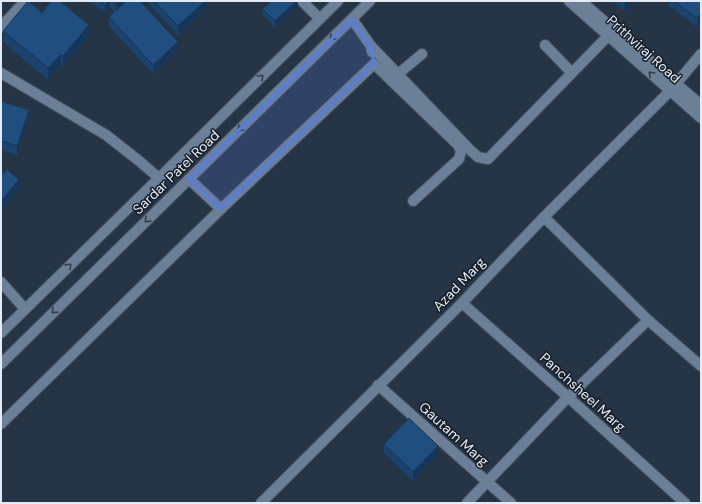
<svg xmlns="http://www.w3.org/2000/svg" width="702" height="504" viewBox="0 0 702 504" font-family="'DM Sans',sans-serif">
<rect width="100%" height="100%" fill="#263546"/>
<g fill="none" stroke-linecap="round" stroke-linejoin="round">
<defs>
<g id="minor">
<polyline points="302,1 320,19"/>
<polyline points="569,1 701,118"/>
<polyline points="581,1 701,105"/>
<polyline points="352,19 371,46 372,52"/>
<polyline points="1,27 25,1"/>
<polyline points="545,45 572,73"/>
<polyline points="371,46 469,149 478,157 488,159 608,36"/>
<polyline points="1,73 106,135 138,160 159,178"/>
<polyline points="398,74 422,54"/>
<polyline points="189,179 221,209"/>
<polyline points="544,217 648,320 701,366"/>
<polyline points="1,282 25,309"/>
<polyline points="462,303 568,397 685,503"/>
<polyline points="1,333 159,178 338,1"/>
<polyline points="1,364 370,1"/>
<polyline points="378,385 511,503"/>
<polyline points="1,424 221,209 374,64 458,145 461,151 459,159 413,201"/>
<polyline points="261,503 462,303 544,217 670,91 701,54"/>
<polyline points="467,503 568,397 648,320"/>
</g>
</defs>
<use href="#minor" stroke="#445262" stroke-width="12"/>
<use href="#minor" stroke="#6b8097" stroke-width="10"/>
</g>
<g fill="#1b436d">
<polygon points="90,1 126,1 178,51 153,74 109,26 109,17 115,12 110,7 105,13"/>
<polygon points="146,1 208,1 208,7 178,35"/>
<polygon points="298,1 298,5 275,27 263,15 263,9"/>
<polygon points="612,1 632,1 625,11"/>
<polygon points="669,1 701,1 697,27 669,6"/>
<polygon points="42,13 89,36 63,67 61,65 48,80 3,42 3,31"/>
<polygon points="1,101 29,119 17,155 1,150"/>
<polygon points="384,444 438,454 413,481 384,453"/>
</g>
<g fill="#163759">
<polygon points="108,1 110,1 110,7 105,13 105,5"/>
<polygon points="119,1 126,1 116,13 116,4"/>
<polygon points="205,1 208,1 208,7 178,35 178,26"/>
<polygon points="296,1 298,1 298,5 275,27 275,21"/>
<polygon points="625,1 632,1 625,11"/>
<polygon points="701,13 701,21 697,27 697,18"/>
<polygon points="89,25 89,36 63,67 63,56"/>
<polygon points="178,42 178,51 153,74 153,65"/>
<polygon points="61,54 61,65 48,80 48,68"/>
<polygon points="29,110 29,119 17,155 17,146"/>
<polygon points="19,180 19,189 1,210 1,201"/>
<polygon points="438,446 438,454 413,481 413,472"/>
</g>
<g fill="#1f4e7f" stroke="#163759">
<polygon points="28,1 42,13 51,1 60,1 89,25 63,56 61,54 48,68 3,31"/>
<polygon points="100,1 108,1 105,5"/>
<polygon points="113,1 119,1 116,4"/>
<polygon points="126,1 140,1 178,42 153,65 109,17"/>
<polygon points="154,1 205,1 178,26"/>
<polygon points="271,1 296,1 275,21 263,9"/>
<polygon points="674,1 701,1 701,13 697,18"/>
<polygon points="1,101 29,110 17,146 1,141"/>
<polygon points="7,169 19,180 1,201 1,171 4,173"/>
<polygon points="409,418 438,446 413,472 384,444"/>
</g>
<defs><path id="oneway-chevron" d="M-2-3.5L2.5 0L-2 3.5" fill="none" stroke-width="1.6" stroke-linecap="round" stroke-linejoin="round"/></defs>
<g stroke="#333f4c">
<use href="#oneway-chevron" transform="translate(332 38) rotate(135)"/>
<use href="#oneway-chevron" transform="translate(651 74) rotate(-138)"/>
<use href="#oneway-chevron" transform="translate(261 77) rotate(-45)"/>
<use href="#oneway-chevron" transform="translate(240 129) rotate(135)"/>
<use href="#oneway-chevron" transform="translate(147 220) rotate(136)"/>
<use href="#oneway-chevron" transform="translate(69 266) rotate(-44)"/>
<use href="#oneway-chevron" transform="translate(54 311) rotate(136)"/>
</g>
<path fill="#587de1" fill-opacity="0.2" stroke="#587de1" stroke-width="3" stroke-linejoin="round" d="M352,19L371,46L374,64L221,209L189,179Z"/>
<g text-anchor="middle" stroke-width="3" stroke-linejoin="round" paint-order="stroke">
<g font-size="14" fill="#e2ebf6" stroke="#151c24">
<text transform="translate(644 49) rotate(42)" y="5">Prithviraj Road</text>
<text transform="translate(176 172) rotate(-44)" y="5">Sardar Patel Road</text>
<text transform="translate(459 284) rotate(-46)" y="5">Azad Marg</text>
<text transform="translate(583 392) rotate(42)" y="5">Panchsheel Marg</text>
<text transform="translate(454 434) rotate(42)" y="5">Gautam Marg</text>
</g>
</g>
<rect width="702" height="504" fill="none" stroke="#e2ebf6" stroke-width="4"/>
</svg>
